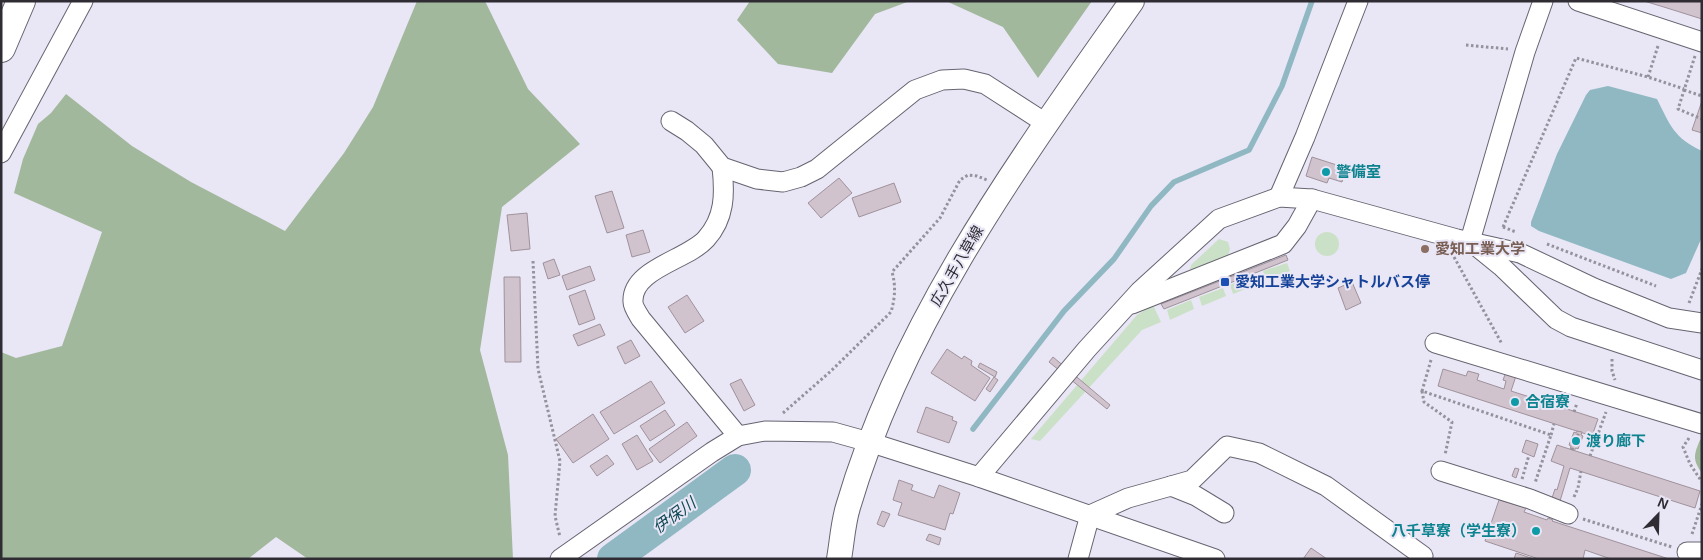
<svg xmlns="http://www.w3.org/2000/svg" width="1703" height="560" viewBox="0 0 1703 560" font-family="Helvetica,'Noto Sans JP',sans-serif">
<rect width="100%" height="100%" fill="#e9e6f5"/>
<g fill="#cbe1c7">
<circle cx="1327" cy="244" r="12"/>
<polygon points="1219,239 1228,242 1230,249 1228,256 1193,271 1190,269 1191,265"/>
<polygon points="1287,263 1290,271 1266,280 1263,271"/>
<polygon points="1254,275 1258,284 1233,294 1230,285"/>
<polygon points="1223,288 1226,296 1202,306 1199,297"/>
<polygon points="1191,300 1194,309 1170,320 1167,310"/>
<polygon points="1153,305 1161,322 1142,330 1040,441 1031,439 1137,315"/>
</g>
<g fill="#a1b89d">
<polygon points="417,1 484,1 486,3 528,89 580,144 502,207 480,350 508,455 513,559 308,559 276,537 248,559 1,559 1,352 16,358 62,346 102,232 14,193 23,159 38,124 51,113 66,94 132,146 191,182 285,231 344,153 373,107"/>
<polygon points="750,1 910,1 875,14 832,73 778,64 737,20"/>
<polygon points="946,1 1092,1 1038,78 1003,27"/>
<path d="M1702,439V473C1692,460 1694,454 1700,440Z"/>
</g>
<path fill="#90b8c3" d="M1608,86L1657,99C1670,125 1674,138 1702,151V237L1686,273L1671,279L1539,231L1531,226V222L1557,154L1586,95L1590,90Z"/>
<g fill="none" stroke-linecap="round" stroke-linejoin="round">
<polyline stroke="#90b8c3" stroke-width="5.5" points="973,429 1064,311 1114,259 1151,206 1174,182 1249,150 1282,86 1312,1"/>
<polyline stroke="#90b8c3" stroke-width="32" points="613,559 735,470"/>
</g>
<g fill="#d1c3cd" stroke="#9f929b">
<polygon points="1644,1 1702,1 1702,19 1667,8"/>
<polygon points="1702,101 1702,133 1692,130"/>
<polygon points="1312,157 1346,168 1342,182 1329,178 1327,183 1306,176"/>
<polygon points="839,178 852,193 821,218 808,203"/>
<polygon points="894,183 901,202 859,217 852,198"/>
<polygon points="612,191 624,228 607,233 595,196"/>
<polygon points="527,213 530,249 511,251 507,215"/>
<polygon points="643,230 650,252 632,257 626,235"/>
<polygon points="1286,255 1288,260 1164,309 1161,304"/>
<polygon points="554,259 560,275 548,279 543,263"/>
<polygon points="590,266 595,280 567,290 562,276"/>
<polygon points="504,277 520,277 521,362 505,362"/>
<polygon points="1352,282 1361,303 1346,310 1338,288"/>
<polygon points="585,290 595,319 579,325 569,296"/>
<polygon points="687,295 704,321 685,333 668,307"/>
<polygon points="600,324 605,335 578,346 573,335"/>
<polygon points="631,340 640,356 625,364 617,347"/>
<polygon points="947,349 962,359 964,356 972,361 971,365 990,378 975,401 931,373"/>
<polygon points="1053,357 1110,405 1107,409 1049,362"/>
<polygon points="980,363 997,372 995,377 978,367"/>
<polygon points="1443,369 1466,376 1468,371 1479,374 1477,380 1504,389 1506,381 1503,380 1506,372 1516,376 1511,391 1598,419 1592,436 1438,386"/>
<polygon points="994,377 998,380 990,392 986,389"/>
<polygon points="741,379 755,405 744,411 730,384"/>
<polygon points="651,381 665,403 614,434 600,412"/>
<polygon points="926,407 953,417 952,420 957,422 949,443 917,432"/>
<polygon points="665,410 675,425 650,441 640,426"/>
<polygon points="593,414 609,439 573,463 556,439"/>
<polygon points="687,422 697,436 660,463 649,449"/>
<polygon points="1577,431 1582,432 1581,435 1583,436 1578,449 1576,448 1574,451 1570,450 1571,446 1569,445 1574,432 1576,433"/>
<polygon points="637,435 653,461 637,470 622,444"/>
<polygon points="1526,440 1538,444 1534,457 1522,452"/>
<polygon points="1557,445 1700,491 1695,508 1570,468 1560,501 1552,498 1555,489 1557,490 1564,466 1551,461"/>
<polygon points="607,455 614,464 597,476 590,466"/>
<polygon points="1515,468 1519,469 1516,478 1512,476"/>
<polygon points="899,480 913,485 911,490 934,498 939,485 960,493 953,514 950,513 945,530 898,515 902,503 893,500"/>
<polygon points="1499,500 1526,508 1524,512 1547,520 1548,518 1553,520 1552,521 1669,559 1611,559 1585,550 1583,559 1539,559 1485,541"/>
<polygon points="882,511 890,514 884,527 877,524"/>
<polygon points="929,534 941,538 939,545 926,540"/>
<polygon points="1311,548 1327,559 1303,559"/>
<polygon points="1516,553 1534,559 1514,559"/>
</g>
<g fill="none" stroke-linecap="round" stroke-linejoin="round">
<defs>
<g id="minor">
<polyline points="1578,1 1702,42"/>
<polyline points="671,121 687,131 704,145 722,167 757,179 783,182 801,177 817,169 915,90 942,80 964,79 985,84 1047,124"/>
<polyline points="1,153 83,1"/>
<path d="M722,167C725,194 725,218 706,239C687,260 631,269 633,302C633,307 638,314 641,319L738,436"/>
<polyline points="1279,197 1305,137 1358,1"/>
<polyline points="1470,241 1525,52 1543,1"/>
<polyline points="1475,245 1501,266 1556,319 1571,327 1702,370"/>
<polyline points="1132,304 1283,244 1297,226 1312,199"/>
<polyline points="1435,343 1702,424"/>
<polyline points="1441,471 1530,499 1568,514"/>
<polyline points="979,477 1087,349 1140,291 1219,219 1279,197 1312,199 1457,239 1520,253 1594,288 1669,318 1702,323"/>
<polyline points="1171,486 1192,480 1227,446 1259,453 1326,486 1423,556"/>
<polyline points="1687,552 1702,552"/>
<polyline points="560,559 712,452 738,436 765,431 833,432 869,442 979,477 1215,559"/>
<polyline points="1078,559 1090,515 1128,498 1171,486 1196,496 1224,513"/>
</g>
<path id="major" d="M839,559C842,542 843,523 848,507C903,319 1021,159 1132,1"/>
<polyline id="highway" points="1,48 21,1"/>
</defs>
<use href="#minor" stroke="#676471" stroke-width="21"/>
<use href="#major" stroke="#676471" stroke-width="26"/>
<use href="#highway" stroke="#676471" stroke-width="30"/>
<g stroke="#94929d" stroke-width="3" stroke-dasharray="2.5 2.5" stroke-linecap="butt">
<polyline points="1466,45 1508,49"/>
<polyline points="1695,56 1678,109 1702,119"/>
<polyline points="1648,77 1658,46"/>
<polyline points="1684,90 1702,96"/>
<polyline points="1503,227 1576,58 1648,77 1684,89"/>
<polyline points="1503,227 1516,232"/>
<polyline points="1547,244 1656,286"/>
<polyline points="1454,257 1502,344"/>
<polyline points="533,261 538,369 560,461 555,516 560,537"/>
<polyline points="1689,303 1702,269"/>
<polyline points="1612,359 1612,371 1615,380"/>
<polyline points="1431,360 1422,391 1551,435 1535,483"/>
<polyline points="1422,391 1424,402 1452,422 1445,455"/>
<polyline points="1574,412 1577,403"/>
<path d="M783,413L831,371L891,312C895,298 896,286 892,272L940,218L960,180L968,175L977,176L987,180"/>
<polyline points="1551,435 1554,424"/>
<polyline points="1689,438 1683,447 1690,464 1702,482"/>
<polyline points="1572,450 1579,432"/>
<polyline points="1590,456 1606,412"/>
<polyline points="1522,479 1529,455"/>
<polyline points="1574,497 1578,488 1581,471"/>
<polyline points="1583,519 1672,547"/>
<polyline points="1692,534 1702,504"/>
</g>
<use href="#minor" stroke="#fff" stroke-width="19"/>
<use href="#major" stroke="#fff" stroke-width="24"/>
<use href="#highway" stroke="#fff" stroke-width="28"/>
</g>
<g fill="#0f9aa8" stroke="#e9e6f5" stroke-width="2">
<circle cx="1326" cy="172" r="5"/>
<circle cx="1515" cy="402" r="5"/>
<circle cx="1576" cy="441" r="5"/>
<circle cx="1536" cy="531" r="5"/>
</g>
<circle fill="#8d6e63" stroke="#e9e6f5" stroke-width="2" cx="1425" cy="249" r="5"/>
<rect fill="#1a4fb4" stroke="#e9e6f5" stroke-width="2" x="1220" y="277" width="10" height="10" rx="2.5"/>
<g text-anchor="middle" stroke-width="4" stroke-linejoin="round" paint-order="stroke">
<g font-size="15" font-weight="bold" fill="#0d838f" stroke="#e9e6f5" text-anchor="start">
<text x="1336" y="177">警備室</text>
<text x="1525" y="407">合宿寮</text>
<text x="1586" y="446">渡り廊下</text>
<text x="1526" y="536" text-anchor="end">八千草寮（学生寮）</text>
</g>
<g font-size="15" font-weight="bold" fill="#785e54" stroke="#e9e6f5" text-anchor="start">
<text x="1435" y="254">愛知工業大学</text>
</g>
<g font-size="15" fill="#2f2d33" stroke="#e9e6f5">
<text transform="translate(957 266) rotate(-60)" y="5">広久手八草線</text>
</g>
<g font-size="15" font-weight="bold" fill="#164399" stroke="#e9e6f5" text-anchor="start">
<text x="1235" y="287">愛知工業大学シャトルバス停</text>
</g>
<g font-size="16" font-style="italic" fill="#0f4956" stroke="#e9e6f5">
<text transform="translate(674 515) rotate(-36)" y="6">伊保川</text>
</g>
</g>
<rect width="1703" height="560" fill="none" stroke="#2f2d33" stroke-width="5"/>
<g transform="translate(1658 515) rotate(23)" stroke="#e9e6f5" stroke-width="4" paint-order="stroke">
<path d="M0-4L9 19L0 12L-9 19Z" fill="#2f2d33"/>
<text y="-8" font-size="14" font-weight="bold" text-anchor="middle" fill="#2f2d33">N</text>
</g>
</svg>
